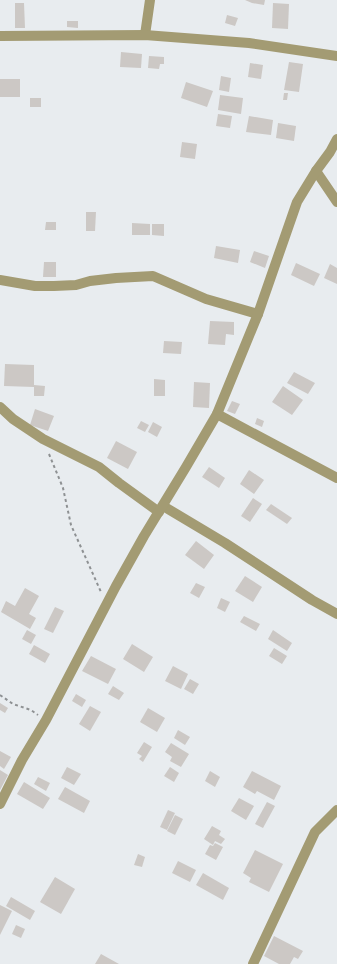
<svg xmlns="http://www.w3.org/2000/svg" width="337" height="964" viewBox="0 0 337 964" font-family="Barlow,sans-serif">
<rect width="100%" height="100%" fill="#e8ecef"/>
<g fill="#ccc8c5">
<polygon points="245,0 265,0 264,5 252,3"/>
<polygon points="15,3 24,3 25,28 15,28"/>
<polygon points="273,3 289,4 288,29 272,28"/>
<polygon points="227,15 238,18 235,26 225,23"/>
<polygon points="67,21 78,21 78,28 67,27"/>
<polygon points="121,52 142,54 141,68 120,67"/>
<polygon points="149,56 164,57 164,64 160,64 159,69 148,68"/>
<polygon points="289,62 303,64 299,92 284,90"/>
<polygon points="250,63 263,65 261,79 248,77"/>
<polygon points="221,76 231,78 229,92 219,90"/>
<rect x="0" y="79" width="20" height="18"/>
<polygon points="186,82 213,91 207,107 181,98"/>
<polygon points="284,93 288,93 287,100 283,100"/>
<polygon points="220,95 243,98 241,114 218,110"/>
<rect x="30" y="98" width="11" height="9"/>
<polygon points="218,114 232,116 230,128 216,126"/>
<polygon points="249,116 273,120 271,135 246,132"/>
<polygon points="278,123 296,126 294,141 276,138"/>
<polygon points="182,142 197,144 195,159 180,157"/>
<polygon points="86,212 96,212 95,231 86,231"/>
<polygon points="46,222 56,222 56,230 45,230"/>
<polygon points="132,223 150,224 150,235 132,235"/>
<polygon points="152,224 164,224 164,236 152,235"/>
<polygon points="216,246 240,250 238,263 214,258"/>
<polygon points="254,251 269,256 265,268 250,262"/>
<polygon points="44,262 56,262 56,277 43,277"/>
<polygon points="296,263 320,274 314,286 291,275"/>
<polygon points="330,264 337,268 337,284 324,278"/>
<polygon points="210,321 234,322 234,335 226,334 225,345 208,344"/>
<polygon points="164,341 182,342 181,354 163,353"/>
<polygon points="5,364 34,365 34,387 4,386"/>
<polygon points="294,372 315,383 308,394 287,383"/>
<polygon points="154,379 165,380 165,396 154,396"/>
<polygon points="194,382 210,383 209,408 193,407"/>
<polygon points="34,385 45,386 44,396 34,396"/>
<polygon points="283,386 303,400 292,415 272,402"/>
<polygon points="232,401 240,404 235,414 227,411"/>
<polygon points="35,409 54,416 48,431 30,425"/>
<polygon points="257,418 264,421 262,427 255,424"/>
<polygon points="141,421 149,425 145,432 137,428"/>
<polygon points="153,422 162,427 157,437 148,432"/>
<polygon points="116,441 137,452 128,469 107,458"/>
<polygon points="209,467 225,478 219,488 202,477"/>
<polygon points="249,470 264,480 254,494 240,484"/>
<polygon points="253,498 262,504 250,522 241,516"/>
<polygon points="271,504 292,518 287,524 266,510"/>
<polygon points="196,541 214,555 204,569 185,555"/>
<polygon points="245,576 262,587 253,602 235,591"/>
<polygon points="196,583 205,587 199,598 190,593"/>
<polygon points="25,588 39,596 29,614 36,618 30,629 1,612 6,601 15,606"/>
<polygon points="221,598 230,602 225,612 217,608"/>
<polygon points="55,607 64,611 53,633 44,629"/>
<polygon points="244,616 260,624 256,631 240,622"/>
<polygon points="27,630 36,635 31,644 22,639"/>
<polygon points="273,630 292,643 287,651 268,639"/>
<polygon points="132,644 153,657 144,672 123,659"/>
<polygon points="34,645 50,654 45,663 29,654"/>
<polygon points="274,648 287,656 282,664 269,656"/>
<polygon points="91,656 116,669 108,684 82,671"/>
<polygon points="173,666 188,674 181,689 165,681"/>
<polygon points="190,679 199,684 193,694 184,689"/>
<polygon points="113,686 124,693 119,700 108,694"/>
<polygon points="76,694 86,700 82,707 72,701"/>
<polygon points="0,703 8,708 5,713 0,710"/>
<polygon points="90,706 101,712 90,731 79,724"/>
<polygon points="148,708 165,718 157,732 140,722"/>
<polygon points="178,730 190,737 185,745 174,738"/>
<polygon points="144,742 152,747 143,762 139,759 142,756 137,753"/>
<polygon points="171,743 189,754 181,767 170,761 172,757 165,752"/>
<polygon points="0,751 11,757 4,769 0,766"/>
<polygon points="67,767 81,774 74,785 61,778"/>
<polygon points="170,767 179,773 174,782 164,776"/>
<polygon points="0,770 8,775 0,790"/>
<polygon points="210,771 220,777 215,787 205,781"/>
<polygon points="252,771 281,786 274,800 257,791 255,794 243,787"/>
<polygon points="38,777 50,783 46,791 34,784"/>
<polygon points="24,782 50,798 43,809 17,794"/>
<polygon points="65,787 90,801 84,813 58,799"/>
<polygon points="239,798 254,806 246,820 231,811"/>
<polygon points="267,802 275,806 263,828 255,824"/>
<polygon points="168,810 175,813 167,830 160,827"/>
<polygon points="175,815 183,819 175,835 167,831"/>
<polygon points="212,826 221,831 219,835 225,839 221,844 215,841 213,845 204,839"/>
<polygon points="215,843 223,847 216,860 205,854 210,845 213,846"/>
<polygon points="255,850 283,864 269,892 249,882 251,878 243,873"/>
<polygon points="138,854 145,857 142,867 134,865"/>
<polygon points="178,861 196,870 190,882 172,873"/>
<polygon points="203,873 229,888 223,900 196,885"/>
<polygon points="55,877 75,889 61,914 40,902"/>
<polygon points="11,897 35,911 30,920 6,906"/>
<polygon points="0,905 12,911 0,935"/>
<polygon points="16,925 25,929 21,938 12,934"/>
<polygon points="274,936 303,951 298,959 294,957 290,964 279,964 264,956"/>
<polygon points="101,954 119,964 95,964"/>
</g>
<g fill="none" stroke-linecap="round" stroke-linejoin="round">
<g stroke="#8e9193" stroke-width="2" stroke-dasharray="3 3" stroke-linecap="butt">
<polyline points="49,454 63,488 71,525 101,592"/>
<polyline points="0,695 13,704 31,710 38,715"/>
</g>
<g stroke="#a39b73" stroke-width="10">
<polyline points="145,35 150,0"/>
<polyline points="0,36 145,35 249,43 337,56"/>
<polyline points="316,171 337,202"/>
<polyline points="0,280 35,286 54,286 76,285 90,281 116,278 153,276 206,299 258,314"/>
<polyline points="0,407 13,419 43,439 99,467 119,483 159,512"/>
<polyline points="217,414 337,478"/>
<polyline points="163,506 225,543 312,600 337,614"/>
<polyline points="0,804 22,760 46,720 116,586 144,536 186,467 217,414 258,314 297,202 316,171 330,152 337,139"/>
<polyline points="253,964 315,832 337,810"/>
</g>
</g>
</svg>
